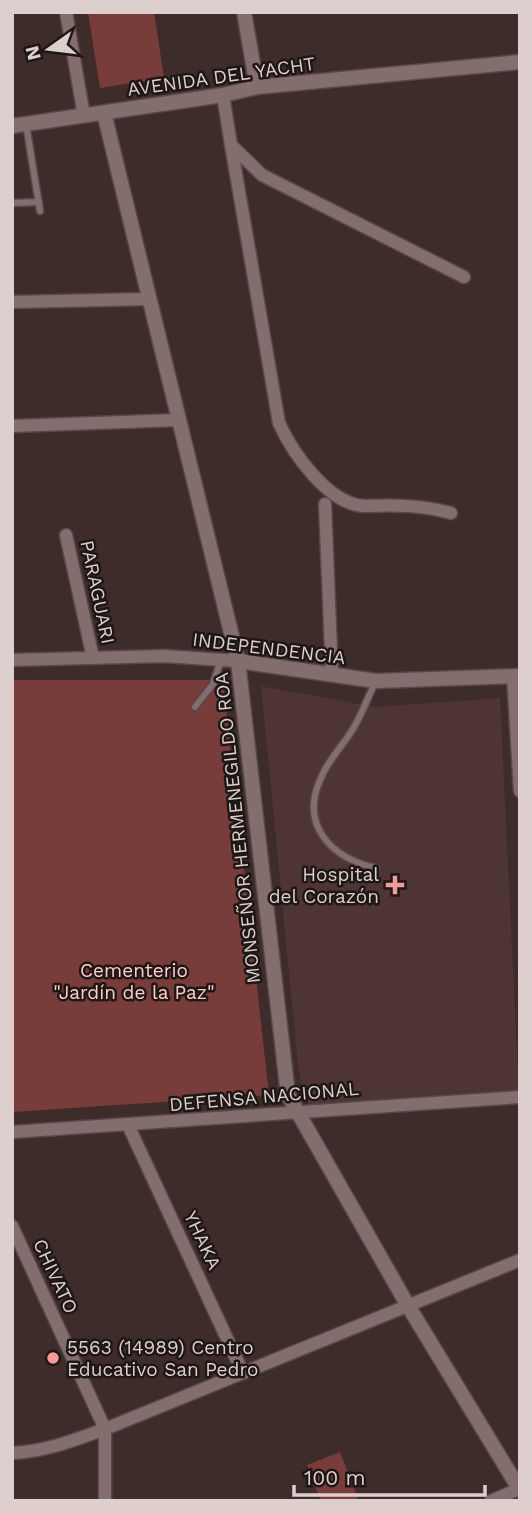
<svg xmlns="http://www.w3.org/2000/svg" width="532" height="1513" viewBox="0 0 532 1513" font-family="'Work Sans',sans-serif">
<rect width="100%" height="100%" fill="#3e2c2a"/>
<polygon fill="#4e3533" points="261,686 375,707 500,698 519,1094 310,1106 302,1090 298,1064"/>
<g fill="#783d3b">
<polygon points="88,12 154,12 164,78 100,88"/>
<polygon points="12,680 223,680 269,1095 12,1112"/>
<polygon points="340,1452 359,1501 321,1501 307,1465"/>
</g>
<g fill="none" stroke-linecap="round" stroke-linejoin="round">
<defs>
<g id="service">
<polyline points="26,124 40,211"/>
<polyline points="12,203 39,202"/>
<path d="M375,683C367,699 361,717 351,732C341,748 328,760 321,778C299,825 331,858 376,868"/>
<polyline points="195,707 213,684 221,660"/>
</g>
<g id="minor">
<polyline points="66,12 84,116"/>
<polyline points="223,95 231,145 262,175 464,277"/>
<path d="M231,145L279,423C292,452 329,506 366,506C396,505 421,505 451,513"/>
<polyline points="12,302 149,299"/>
<polyline points="12,426 179,420"/>
<polyline points="325,504 332,675"/>
<polyline points="66,535 93,658"/>
<polyline points="12,660 164,656 238,661"/>
<polyline points="513,676 520,791"/>
<polyline points="129,1127 242,1371"/>
<polyline points="12,1132 520,1097"/>
<polyline points="12,1226 105,1429 105,1501"/>
<path d="M12,1453C45,1452 74,1440 105,1429L520,1260"/>
<polyline points="491,1501 519,1489"/>
</g>
<g id="tertiary">
<polyline points="244,12 257,87"/>
<polyline points="104,113 238,661 288,1095 407,1304 520,1490"/>
<polyline points="12,126 223,95 257,87 520,62"/>
<polyline points="238,661 376,681 520,676"/>
</g>
</defs>
<use href="#service" stroke="#584847" stroke-width="9"/>
<use href="#minor" stroke="#584847" stroke-width="15"/>
<use href="#tertiary" stroke="#584847" stroke-width="17"/>
<use href="#service" stroke="#846e6d" stroke-width="6"/>
<use href="#minor" stroke="#846e6d" stroke-width="12"/>
<use href="#tertiary" stroke="#846e6d" stroke-width="14"/>
</g>
<g fill="#f59b97" stroke="#1f1716" stroke-width="2.5">
<path d="M391.5 874.5h7v7h7v7h-7v7h-7v-7h-7v-7h7z"/>
<circle cx="53" cy="1358" r="7"/>
</g>
<g text-anchor="middle" stroke-width="5" stroke-linejoin="round" paint-order="stroke">
<g font-size="19" fill="#dccfce" stroke="#1f1716">
<text transform="translate(221 76) rotate(-8)" y="7">AVENIDA DEL YACHT</text>
<text transform="translate(98 592) rotate(78)" y="7">PARAGUARI</text>
<text transform="translate(269 648) rotate(7)" y="7">INDEPENDENCIA</text>
<text transform="translate(237 828) rotate(-96)" y="7">MONSEÑOR HERMENEGILDO ROA</text>
<text transform="translate(264 1096) rotate(-5)" y="7">DEFENSA NACIONAL</text>
<text transform="translate(203 1240) rotate(65)" y="7">YHAKA</text>
<text transform="translate(56 1276) rotate(65)" y="7">CHIVATO</text>
</g>
<g font-size="19" fill="#dccfce" stroke="#1f1716" text-anchor="end">
<text x="379" y="881">Hospital<tspan x="379" dy="22">del Corazón</tspan></text>
<text x="67" y="1354" text-anchor="start">5563 (14989) Centro<tspan x="67" dy="22">Educativo San Pedro</tspan></text>
</g>
<g font-size="19" fill="#fececa" stroke="#1f1716">
<text x="134" y="977">Cementerio<tspan x="134" dy="22">"Jardín de la Paz"</tspan></text>
</g>
</g>
<rect width="532" height="1513" fill="none" stroke="#dccfce" stroke-width="28"/>
<g transform="translate(49 49) rotate(256)" stroke="#1f1716" stroke-width="5" paint-order="stroke">
<path d="M0-5L12 26L0 18L-12 26Z" fill="#dccfce"/>
<text y="-10" font-size="19" font-weight="bold" text-anchor="middle" fill="#dccfce">N</text>
</g>
<path d="M294 1485v10h191v-10" fill="none" stroke="#dccfce" stroke-width="3.5"/>
<text x="304" y="1485" font-size="21" fill="#dccfce" stroke="#1f1716" stroke-width="5" paint-order="stroke">100 m</text>
</svg>
